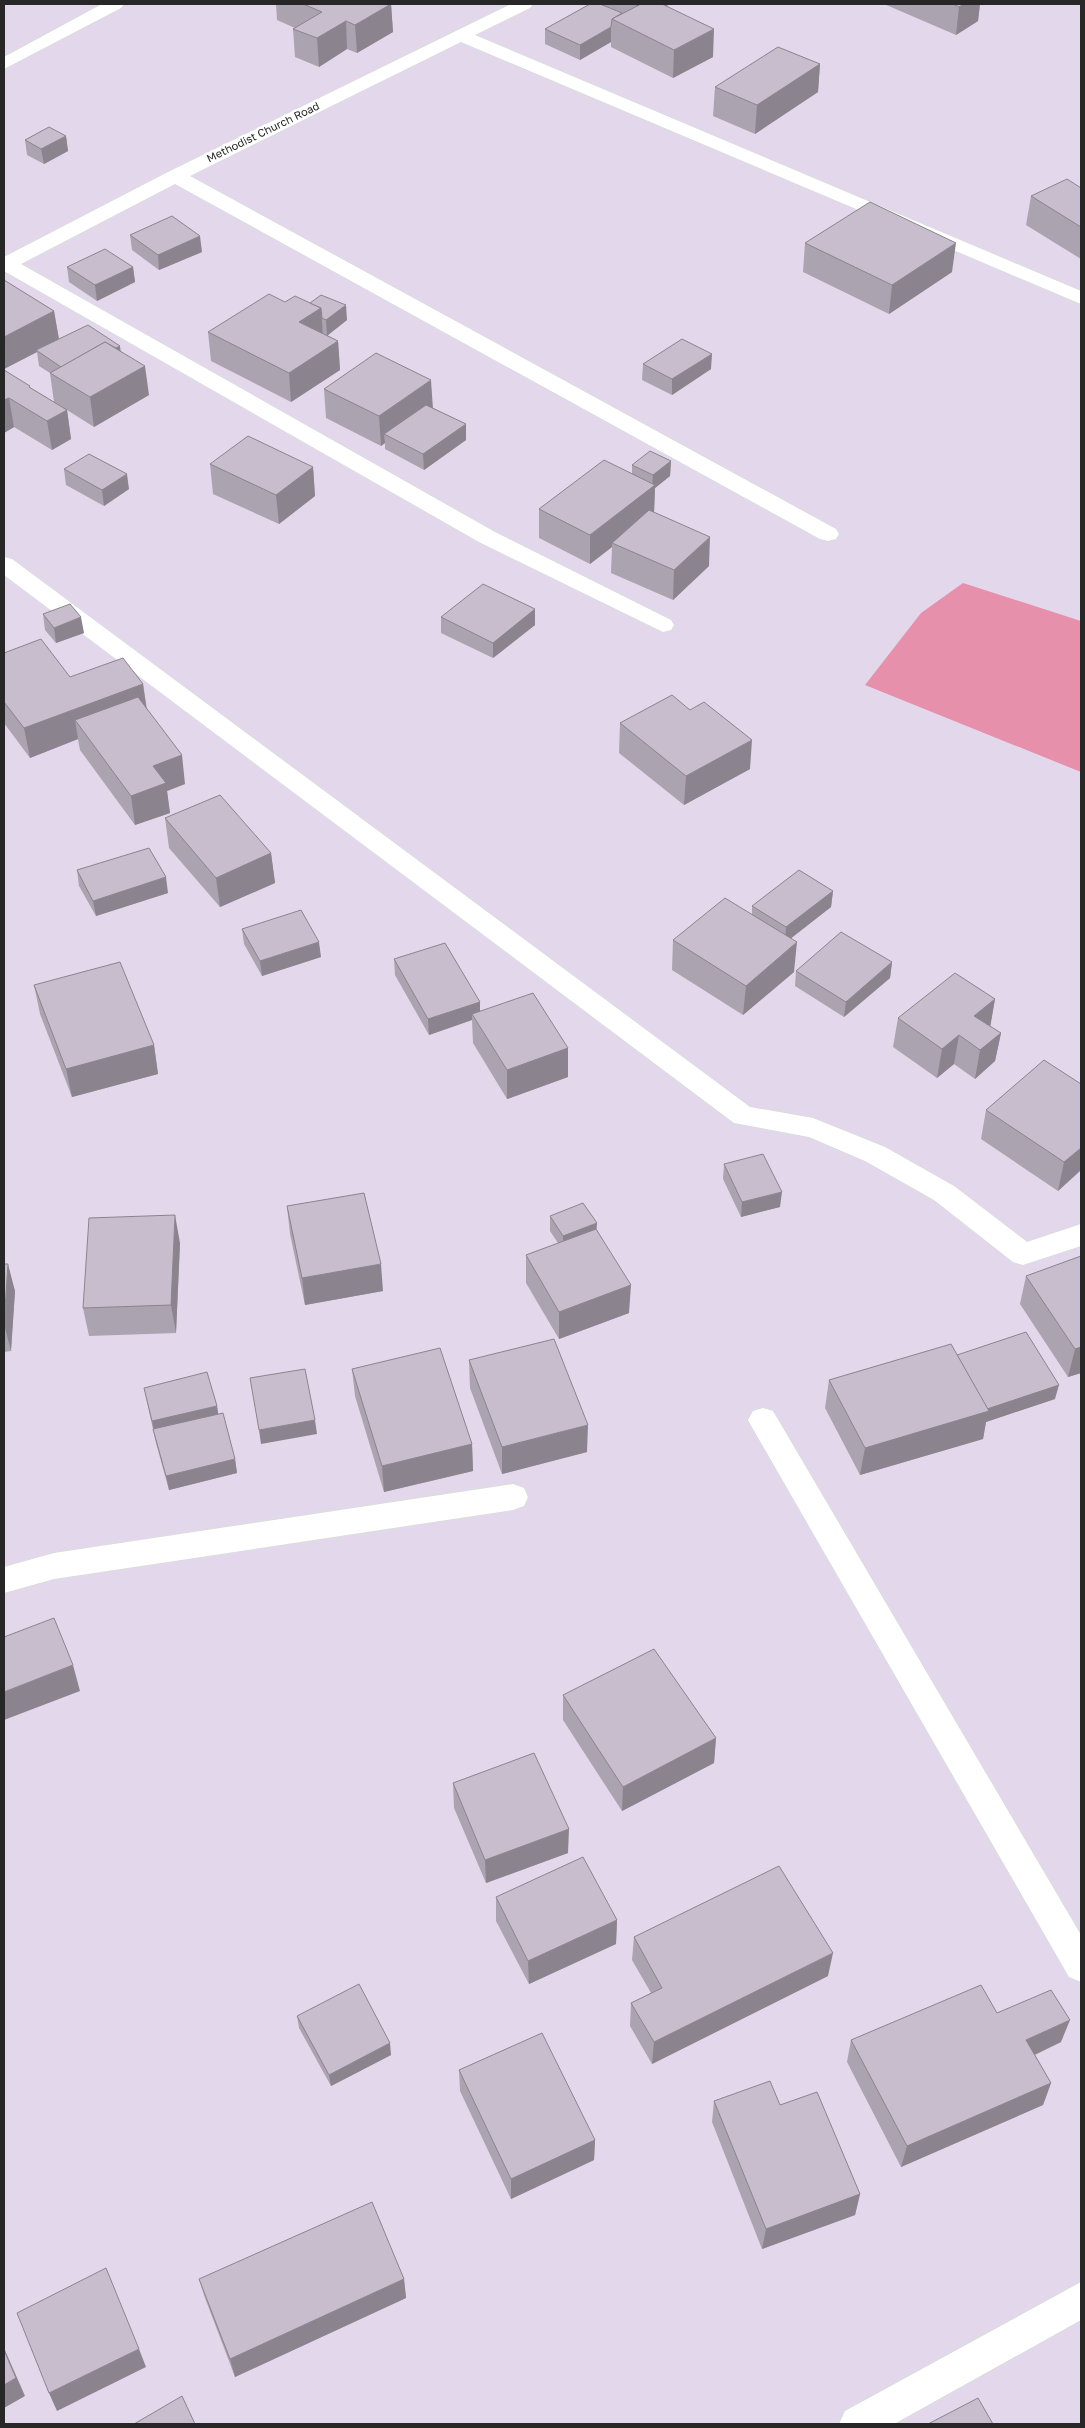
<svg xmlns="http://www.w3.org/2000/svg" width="1085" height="2428" viewBox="0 0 1085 2428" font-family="'Golos Text',sans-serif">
<rect width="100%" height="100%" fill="#e3d8eb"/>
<polygon fill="#e690ac" points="963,583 1081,621 1081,772 865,685 921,613"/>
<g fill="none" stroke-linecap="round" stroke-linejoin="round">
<defs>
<g id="street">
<polygon points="102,4 124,4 121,8 4,69 4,57"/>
<polygon points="511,4 533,4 530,8 475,35 1081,291 1081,304 461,42 190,176 836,529 839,534 836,539 828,541 820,539 175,184 21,264 495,532 671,620 674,625 671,630 663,632 479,542 4,271 4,257 168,172"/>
<polygon points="4,557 12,559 750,1107 813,1118 885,1147 954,1186 1027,1242 1081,1224 1081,1246 1023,1265 1013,1262 934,1200 865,1161 809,1137 734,1123 4,575"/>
<polygon points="763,1408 773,1411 1081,1935 1081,1982 1069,1977 753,1429 748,1420 753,1411"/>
<polygon points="513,1484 524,1488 528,1497 524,1506 513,1510 54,1579 4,1593 4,1567 54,1553"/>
<polygon points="1081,2282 1081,2320 894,2424 839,2424 845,2411"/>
</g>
</defs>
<use href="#street" stroke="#d1e2cd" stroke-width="1"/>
<use href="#street" fill="#fff" fill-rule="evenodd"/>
</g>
<g fill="#aba3af">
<polygon points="276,4 391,4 393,32 357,53 347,49 319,67 295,57 293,29 295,28 277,20"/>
<polygon points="590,4 670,4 666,6 713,57 673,78 611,47 611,42 580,60 545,44 545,29"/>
<polygon points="884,4 980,4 978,21 956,35"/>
<polygon points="820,64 818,92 755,134 713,116 715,87"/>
<polygon points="66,136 68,151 44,164 27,155 25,140"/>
<polygon points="1081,188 1081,259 1026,225 1031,196"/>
<polygon points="130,235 202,252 159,270 132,250"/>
<polygon points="805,243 952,272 889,314 803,272"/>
<polygon points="67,267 133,267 135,282 97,301 69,282"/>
<polygon points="4,280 54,311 59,339 121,351 149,395 94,427 67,410 71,439 52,450 14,427 4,433 4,370 31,388 54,402 50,373 39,366 37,352 4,369"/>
<polygon points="285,302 347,320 327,335 338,341 340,370 291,402 211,361 208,332"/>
<polygon points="643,364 711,369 672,395 642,380"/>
<polygon points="324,389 433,408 466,424 466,440 424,470 385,449 385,443 381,446 326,418"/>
<polygon points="671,461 670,476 655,488 654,513 709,566 673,600 611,573 612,547 590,564 539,538 539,509 632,474 632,465"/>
<polygon points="210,464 313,467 315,496 279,524 213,494"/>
<polygon points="64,469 129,489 104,506 66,485"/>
<polygon points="535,609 535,625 493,658 441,633 441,617"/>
<polygon points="43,614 84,633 56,643 45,630"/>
<polygon points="4,653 70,677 143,684 147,709 185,784 167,791 170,813 135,825 80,750 78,739 30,758 4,723"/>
<polygon points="690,710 750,769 684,805 619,753 620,723"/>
<polygon points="165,818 271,853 275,883 220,907 169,848"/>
<polygon points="77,870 168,893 96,916 79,886"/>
<polygon points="833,891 831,907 791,938 794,972 743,1015 672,970 673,940 752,914 752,906"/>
<polygon points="242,929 321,957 262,976 244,944"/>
<polygon points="394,959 480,1002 480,1011 568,1048 568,1077 507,1099 473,1043 472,1020 429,1035 395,975"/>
<polygon points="892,962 890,978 844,1017 795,986 796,971"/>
<polygon points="34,985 154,1045 158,1074 72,1097 40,1014"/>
<polygon points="995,999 990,1026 1001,1033 995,1061 975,1079 954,1064 937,1078 893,1047 898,1018"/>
<polygon points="986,1110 1081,1170 1058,1191 981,1139"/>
<polygon points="724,1164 780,1207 741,1217 723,1179"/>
<polygon points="287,1206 383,1291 305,1305 290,1234"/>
<polygon points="550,1216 597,1230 629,1313 559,1339 526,1283 526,1255 558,1243 550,1231"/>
<polygon points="180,1243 176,1333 89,1336 83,1308"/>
<polygon points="1081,1256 1081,1373 1068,1377 1020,1304 1026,1276"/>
<polygon points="4,1264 15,1291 11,1351 4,1352"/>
<polygon points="957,1355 1055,1399 986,1422 983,1439 860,1475 825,1408 829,1380"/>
<polygon points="469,1360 587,1452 502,1474 470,1388"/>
<polygon points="352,1369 472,1444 473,1471 384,1492 355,1396"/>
<polygon points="144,1388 217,1406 218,1414 235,1459 237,1473 169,1490 156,1443"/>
<polygon points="563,1695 716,1738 714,1763 622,1811 563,1720"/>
<polygon points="453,1783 568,1853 486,1883 454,1808"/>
<polygon points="496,1897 617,1920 616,1944 529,1984 496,1921"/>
<polygon points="634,1937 828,1976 652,2064 630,2026 631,2003 651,1993 632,1960"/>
<polygon points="997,2013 1061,2042 1035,2055 1051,2083 1043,2105 901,2167 847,2062 851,2040"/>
<polygon points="297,2016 391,2055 331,2086 299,2028"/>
<polygon points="459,2070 595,2140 594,2160 511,2199 460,2091"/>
<polygon points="714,2101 780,2105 860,2194 855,2215 762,2249 712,2122"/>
<polygon points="199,2279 404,2279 406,2298 235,2377 205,2298"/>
</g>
<g fill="#8b848f">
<polygon points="391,4 393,32 357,53 355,25"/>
<polygon points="636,4 670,4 636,23"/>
<polygon points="964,4 980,4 978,21 956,35 959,7"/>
<polygon points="346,21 347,49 319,67 317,38"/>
<polygon points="611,27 611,42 580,60 580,45"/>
<polygon points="714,29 713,57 673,78 674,50"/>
<polygon points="820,64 818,92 755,134 757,105"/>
<polygon points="66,136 68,151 44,164 41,149"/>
<polygon points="200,236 202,252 159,270 158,255"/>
<polygon points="956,243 952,272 889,314 892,285"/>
<polygon points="133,267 135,282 97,301 95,285"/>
<polygon points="346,305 347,320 327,336 326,320"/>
<polygon points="321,308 323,337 299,322"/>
<polygon points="54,311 59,340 36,350 37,352 4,369 4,337"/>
<polygon points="338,341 340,370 291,402 289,373"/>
<polygon points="120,346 122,362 68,372"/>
<polygon points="712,354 711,369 672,395 672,379"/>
<polygon points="145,366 149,395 94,427 90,397"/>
<polygon points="431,380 433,409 384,434 385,443 381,446 379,416"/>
<polygon points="9,398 14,427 4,433 4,400"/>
<polygon points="67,410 71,439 52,450 47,421"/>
<polygon points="466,424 466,440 424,470 423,454"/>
<polygon points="671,461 670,476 655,488 654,514 612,543 612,547 590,564 590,535 652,487 653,475"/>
<polygon points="313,467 315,496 279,524 276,495"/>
<polygon points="127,474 129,489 104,506 102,490"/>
<polygon points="710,537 709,566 673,600 674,570"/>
<polygon points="535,609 535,625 493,658 493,643"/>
<polygon points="81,617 84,633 56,643 54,628"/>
<polygon points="143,684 147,713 75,720 78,739 30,758 24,728"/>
<polygon points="752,740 750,769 684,805 686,776"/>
<polygon points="182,755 185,784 167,791 170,813 135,825 131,796 153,766"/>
<polygon points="271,853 275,883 220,907 216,878"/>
<polygon points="166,877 168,893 96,916 93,901"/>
<polygon points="833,891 831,907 785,943 786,927"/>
<polygon points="319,942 321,957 262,976 260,961"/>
<polygon points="797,942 794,972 743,1015 746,986"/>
<polygon points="892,962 890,978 844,1017 846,1002"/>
<polygon points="995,999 990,1028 974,1016"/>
<polygon points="480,1002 480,1017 472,1014 472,1020 429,1035 428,1019"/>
<polygon points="1001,1033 995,1061 975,1079 980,1050"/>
<polygon points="959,1035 954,1064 937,1078 942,1049"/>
<polygon points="154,1045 158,1074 72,1097 66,1069"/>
<polygon points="568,1048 568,1077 507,1099 507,1070"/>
<polygon points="1081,1148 1081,1170 1058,1191 1064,1162"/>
<polygon points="782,1192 780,1207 741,1217 742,1202"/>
<polygon points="175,1215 180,1243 176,1333 171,1305"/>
<polygon points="597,1223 596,1238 563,1251 563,1236"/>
<polygon points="8,1264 15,1291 11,1351 4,1324"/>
<polygon points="381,1264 383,1291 305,1305 302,1278"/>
<polygon points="631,1285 629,1313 559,1339 559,1312"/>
<polygon points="1081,1347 1081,1373 1068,1377 1075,1349"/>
<polygon points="1059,1385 1055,1399 986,1422 983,1439 860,1475 865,1448 986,1409"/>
<polygon points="217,1406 219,1420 153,1429 155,1436 152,1421"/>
<polygon points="315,1420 317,1434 261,1444 259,1430"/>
<polygon points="588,1425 587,1452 502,1474 502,1447"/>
<polygon points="472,1444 473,1471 384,1492 382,1466"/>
<polygon points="235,1459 237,1473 169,1490 166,1476"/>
<polygon points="73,1665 80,1691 4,1720 4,1692"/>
<polygon points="716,1738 714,1763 622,1811 623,1787"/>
<polygon points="569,1829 568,1853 486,1883 485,1860"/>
<polygon points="617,1920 616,1944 529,1984 528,1961"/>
<polygon points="833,1953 828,1976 652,2064 654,2042"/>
<polygon points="1070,2020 1061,2042 1019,2062 1026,2040"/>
<polygon points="390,2043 391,2055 331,2086 329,2075"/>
<polygon points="1051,2083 1043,2105 901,2167 907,2146"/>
<polygon points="595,2140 594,2160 511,2199 511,2179"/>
<polygon points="860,2194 855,2215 762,2249 766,2229"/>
<polygon points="404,2279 406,2298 235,2377 230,2359"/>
<polygon points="4,2348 25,2396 4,2408"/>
<polygon points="139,2349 146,2367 57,2411 49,2393"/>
</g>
<g fill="#c7bdcc" stroke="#8b848f">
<polygon points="303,4 391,4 355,25 346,21 317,38 293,29 322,12"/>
<polygon points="590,4 600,4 622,13 612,19 611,27 580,45 545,29"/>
<polygon points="641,4 662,4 714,29 674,50 612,19"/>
<polygon points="953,4 964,4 959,7"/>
<polygon points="778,47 820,64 757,105 715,87"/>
<polygon points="49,127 66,136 41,149 25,140"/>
<polygon points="1067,179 1081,188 1081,227 1031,196"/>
<polygon points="870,202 956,243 892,285 805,243"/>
<polygon points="172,216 200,236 158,255 130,235"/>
<polygon points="105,249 133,267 95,285 67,267"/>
<polygon points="4,280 54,311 4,337"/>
<polygon points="269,294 285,302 295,296 321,308 299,322 338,341 289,373 208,332"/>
<polygon points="321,295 346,305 326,320 322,318 321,308 310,303"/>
<polygon points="88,325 120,346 116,348 105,342 61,367 36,350"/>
<polygon points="682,339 712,354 672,379 643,364"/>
<polygon points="105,342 145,366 90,397 50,373"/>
<polygon points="376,353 431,380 379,416 324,389"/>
<polygon points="4,370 30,386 29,387 67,410 47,421 9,398 4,400"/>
<polygon points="426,405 466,424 423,454 384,434"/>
<polygon points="248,436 313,467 276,495 210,464"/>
<polygon points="650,451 671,461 653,475 632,465"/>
<polygon points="89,454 127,474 102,490 64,469"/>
<polygon points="604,460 655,485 590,535 539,509"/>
<polygon points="649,510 710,537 674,570 612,543"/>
<polygon points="483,584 535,609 493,643 441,617"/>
<polygon points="70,604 81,617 54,628 43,614"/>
<polygon points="41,639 70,677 123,658 143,684 24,728 4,702 4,653"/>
<polygon points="672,695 690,710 704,702 752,740 686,776 620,723"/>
<polygon points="138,697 182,755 153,766 166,783 131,796 75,720"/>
<polygon points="220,795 271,853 216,878 165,818"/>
<polygon points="149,848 166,877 93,901 77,870"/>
<polygon points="799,870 833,891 786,927 752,906"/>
<polygon points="725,898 797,942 746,986 673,940"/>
<polygon points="301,910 319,942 260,961 242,929"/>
<polygon points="841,932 892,962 846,1002 796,971"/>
<polygon points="445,943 480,1002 428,1019 394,959"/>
<polygon points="120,962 154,1045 66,1069 34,985"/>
<polygon points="955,973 995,999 974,1016 1001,1033 980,1050 959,1035 942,1049 898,1018"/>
<polygon points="533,993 568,1048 507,1070 472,1014"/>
<polygon points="1044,1060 1081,1084 1081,1148 1064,1162 986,1110"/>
<polygon points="763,1154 782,1192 742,1202 724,1164"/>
<polygon points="364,1193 381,1264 302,1278 287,1206"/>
<polygon points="583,1203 597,1223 563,1236 550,1216"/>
<polygon points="175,1215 171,1305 83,1308 89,1218"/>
<polygon points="596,1229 631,1285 559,1312 526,1255"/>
<polygon points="1081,1256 1081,1347 1075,1349 1026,1276"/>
<polygon points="4,1264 8,1264 4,1324"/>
<polygon points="1026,1332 1059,1385 987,1409 957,1355"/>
<polygon points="554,1339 588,1425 502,1447 469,1360"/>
<polygon points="951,1344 989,1411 865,1448 829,1380"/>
<polygon points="440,1348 472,1444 382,1466 352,1369"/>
<polygon points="305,1369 315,1420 259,1430 250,1378"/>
<polygon points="207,1372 217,1406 152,1421 144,1388"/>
<polygon points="223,1413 235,1459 166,1476 153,1429"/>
<polygon points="54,1618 73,1665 4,1692 4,1637"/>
<polygon points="654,1649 716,1738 623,1787 563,1695"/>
<polygon points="534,1753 569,1829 485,1860 453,1783"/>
<polygon points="583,1857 617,1920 528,1961 496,1897"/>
<polygon points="779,1866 833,1953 654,2042 631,2003 662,1988 634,1937"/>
<polygon points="359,1984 390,2043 329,2075 297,2016"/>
<polygon points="981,1985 997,2013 1051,1990 1070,2020 1026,2040 1051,2083 907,2146 851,2040"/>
<polygon points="542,2033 595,2140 511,2179 459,2070"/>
<polygon points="770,2081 780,2105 817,2092 860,2194 766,2229 714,2101"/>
<polygon points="372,2202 404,2279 230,2359 199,2279"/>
<polygon points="106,2268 139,2349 49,2393 17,2313"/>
<polygon points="4,2350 16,2378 4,2385"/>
<polygon points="182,2396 195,2424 134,2424"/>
<polygon points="978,2398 993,2424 928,2424"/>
</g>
<g text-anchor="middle" stroke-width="5" stroke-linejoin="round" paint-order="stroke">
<g font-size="11" fill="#272727" stroke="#fff">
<text transform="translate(263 132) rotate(-26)" y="4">Methodist Church Road</text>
</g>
</g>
<rect width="1085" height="2428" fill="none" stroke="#272727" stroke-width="10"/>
</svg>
